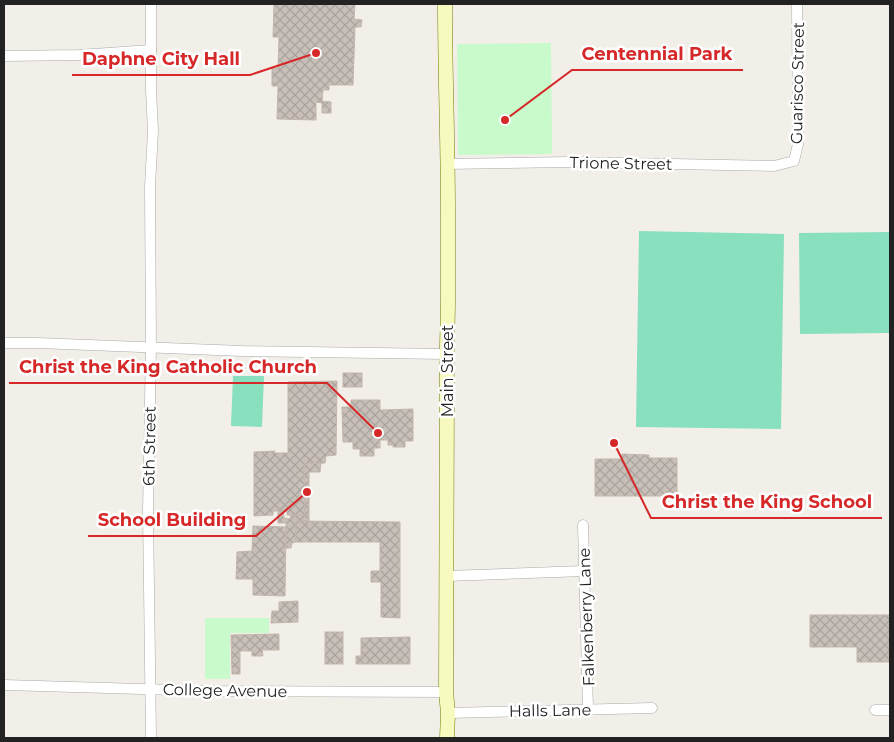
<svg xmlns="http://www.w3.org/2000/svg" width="894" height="742" viewBox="0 0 894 742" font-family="Montserrat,sans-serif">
<defs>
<pattern id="building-cross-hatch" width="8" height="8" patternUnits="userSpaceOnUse" patternTransform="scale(1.25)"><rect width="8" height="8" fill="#c7bfb8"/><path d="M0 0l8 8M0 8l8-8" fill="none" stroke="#aba49e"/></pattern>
</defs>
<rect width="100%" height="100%" fill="#f2efe9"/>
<g fill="#c8facc">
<polygon points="551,43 552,154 458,155 457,44"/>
<polygon points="205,618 269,618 269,633 230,633 230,679 205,679"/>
</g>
<g fill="#88e0be">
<polygon points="639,231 784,234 781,429 636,427"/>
<polygon points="890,232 890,333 800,334 799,233"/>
<polygon points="233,376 264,376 262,427 231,426"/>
</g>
<g fill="url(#building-cross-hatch)" stroke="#c4b6ab">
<polygon points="274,4 355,4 354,19 362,20 361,27 355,27 353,85 329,85 329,90 323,90 322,101 331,102 331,113 322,113 322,103 316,102 316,120 277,119 278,86 272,86 272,68 278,68 279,37 273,37"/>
<rect x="343" y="373" width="19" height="14"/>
<polygon points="337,381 336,455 326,456 325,463 304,464 305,515 287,515 287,511 273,511 273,515 254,516 254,452 275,451 274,453 288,453 288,382"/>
<polygon points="351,400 380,400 380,410 413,409 413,441 405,441 405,447 393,447 393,445 388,445 388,440 380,440 380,448 374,448 374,456 360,456 360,449 353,449 353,442 343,442 342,407 351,407"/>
<polygon points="622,454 649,455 649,458 677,458 677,496 595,496 595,459 621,459"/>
<polygon points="321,463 320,472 309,472 309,521 296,521 296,542 292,543 291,548 286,548 286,523 278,523 278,511 283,511 284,518 291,519 290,515 305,515 304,464"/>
<polygon points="296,521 400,522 400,618 381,617 381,582 371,582 371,571 380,571 380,542 296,542"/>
<polygon points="253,526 286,527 285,596 253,595 253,579 236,579 237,552 252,551"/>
<polygon points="298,601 298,622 271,623 272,611 279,611 279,602"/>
<polygon points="810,615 890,615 889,662 857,662 857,647 810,647"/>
<rect x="325" y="632" width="18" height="32"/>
<polygon points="279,634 279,650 262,650 263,656 252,656 252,651 240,651 240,674 232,674 231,635"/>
<polygon points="410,637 410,664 356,664 356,656 361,656 361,638"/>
</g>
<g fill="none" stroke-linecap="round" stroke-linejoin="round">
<defs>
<g id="minor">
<polyline points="4,56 79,55 151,50"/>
<polyline points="446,164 569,162 774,166 794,161 798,144 797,4"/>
<polyline points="4,343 38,343 242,351 446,354"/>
<polyline points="583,525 588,710"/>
<polyline points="447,576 584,571"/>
<polyline points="4,685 211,691 446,692"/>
<polyline points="875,710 890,710"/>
<polyline points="448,713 652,708"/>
<polyline points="151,738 148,512 151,346 150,186 153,131 151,90 151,4"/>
</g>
<path id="secondary" d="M445,4C445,74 448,144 448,214C448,242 448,270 448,298C448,326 446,354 447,382L446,692L448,713L447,738"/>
</defs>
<use href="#minor" stroke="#a9a9a9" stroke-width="11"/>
<use href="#secondary" stroke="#707d05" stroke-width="15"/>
<use href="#minor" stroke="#fff" stroke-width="10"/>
<use href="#secondary" stroke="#f7fabf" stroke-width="14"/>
</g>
<g text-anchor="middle" stroke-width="5" stroke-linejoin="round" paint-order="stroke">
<g font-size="16" fill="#222" stroke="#fff">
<text transform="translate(797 83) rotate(-89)" y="6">Guarisco Street</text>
<text transform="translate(621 163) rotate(1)" y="6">Trione Street</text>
<text transform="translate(447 371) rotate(-90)" y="6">Main Street</text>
<text transform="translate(149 446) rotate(-89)" y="6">6th Street</text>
<text transform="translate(586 617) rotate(-92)" y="6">Falkenberry Lane</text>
<text transform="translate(225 690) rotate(1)" y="6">College Avenue</text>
<text transform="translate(550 710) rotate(-1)" y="6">Halls Lane</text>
</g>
</g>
<path fill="none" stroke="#d62828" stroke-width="2" d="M505 120L572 70H743M316 53L250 75H72M378 433L327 383H9M614 443L651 518H882M307 492L256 536H88"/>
<g fill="#d62828" stroke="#fff" stroke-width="2">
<circle cx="505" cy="120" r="5"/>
<circle cx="316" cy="53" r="5"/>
<circle cx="378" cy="433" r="5"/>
<circle cx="614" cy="443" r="5"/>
<circle cx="307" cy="492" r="5"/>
</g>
<g font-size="18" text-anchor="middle" font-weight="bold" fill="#d62828" stroke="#fff" stroke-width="5" stroke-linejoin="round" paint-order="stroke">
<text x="657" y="60">Centennial Park</text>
<text x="161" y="65">Daphne City Hall</text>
<text x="168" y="373">Christ the King Catholic Church</text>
<text x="767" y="508">Christ the King School</text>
<text x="172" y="526">School Building</text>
</g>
<rect width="894" height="742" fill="none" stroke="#222222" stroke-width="10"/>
</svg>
